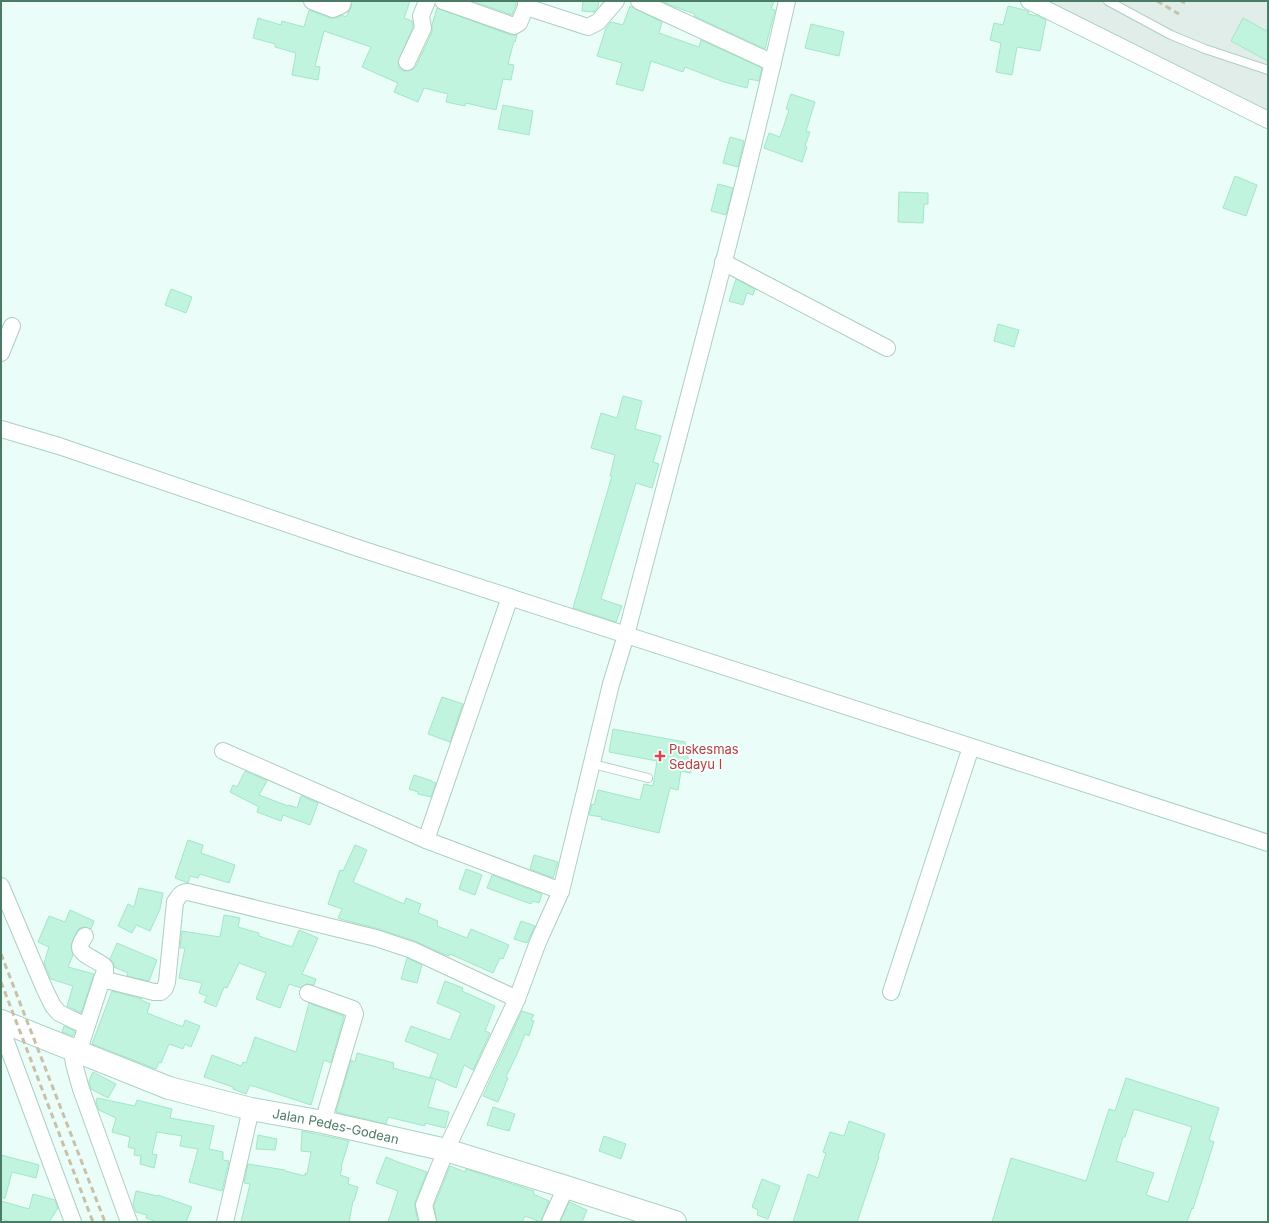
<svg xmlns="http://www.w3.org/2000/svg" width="1269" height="1223" viewBox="0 0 1269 1223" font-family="Inter,sans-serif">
<rect width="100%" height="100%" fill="#ebfdf9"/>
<polygon fill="#e0ede8" points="1043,1 1268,1 1268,112"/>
<g fill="#c1f4de" stroke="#a1e7c8" fill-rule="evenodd">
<polygon points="352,1 410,1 404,18 412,21 413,27 398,62 399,68 403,71 407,71 412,70 416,66 432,32 432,25 437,8 511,35 517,35 515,42 514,41 508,64 514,65 511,80 503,79 496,110 466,103 465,106 446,102 448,94 424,88 418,102 394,92 398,83 362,67 371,47 324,31 315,66 320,67 318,80 292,75 296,53 275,47 275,44 253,38 258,18 281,25 282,21 304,27 309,10 330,18 336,18 342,15 346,17 351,8"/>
<polygon points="472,1 516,1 516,5 512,15"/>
<polygon points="583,1 599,1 598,7 594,12 582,11"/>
<polygon points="664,1 774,1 771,9 775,10 765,49 694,16 695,14 670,5 664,2"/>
<polygon points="630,6 662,22 659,33 699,47 701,40 762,68 759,81 749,79 747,88 724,82 685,67 683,72 651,61 643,91 616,84 622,63 597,56 606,28 611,22 623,25"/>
<polygon points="1008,6 1025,10 1029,12 1028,14 1038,16 1046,20 1040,51 1017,47 1012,75 996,72 1001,43 990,40 994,23 1003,25"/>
<polygon points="1243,18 1268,32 1268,61 1231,41"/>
<polygon points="811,24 844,32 839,56 805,48"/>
<polygon points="791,94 815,102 806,131 810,132 805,146 807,147 802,162 764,148 769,133 780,137 789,110 786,109"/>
<polygon points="503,105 533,111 529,135 498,129"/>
<polygon points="730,137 744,141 738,167 723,163"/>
<polygon points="1235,176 1257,185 1246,216 1223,208"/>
<polygon points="718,184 733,188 726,215 711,211"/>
<polygon points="899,192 928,193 928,204 924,204 923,223 898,222"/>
<polygon points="736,279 755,289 753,295 747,293 743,305 729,301"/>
<polygon points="171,289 192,297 186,313 165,305"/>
<polygon points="998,324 1019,330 1014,347 994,341"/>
<polygon points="623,396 642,401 635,429 661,436 653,462 659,464 652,488 636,483 601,599 622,606 616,622 573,608 612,476 610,476 615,455 591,448 601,413 617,418"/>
<polygon points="442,697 463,704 450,742 428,734"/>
<polygon points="613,729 685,742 691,773 681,771 678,790 670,788 659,833 601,819 602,817 589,815 592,804 594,805 598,790 640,800 644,784 653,786 657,761 609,752"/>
<polygon points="245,771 267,781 259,795 288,806 289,805 297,808 301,796 318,803 310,825 283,815 281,821 257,812 259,807 230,792 233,785 237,787"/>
<polygon points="414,775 432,781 432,782 436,783 431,797 418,794 418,792 409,789"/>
<polygon points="188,840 203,845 201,853 235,865 229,883 200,874 198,878 190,876 188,883 175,878"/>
<polygon points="355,845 367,850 353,882 404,904 406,898 421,904 418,913 438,921 437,926 467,938 471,929 509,945 503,959 500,958 493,973 450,954 449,956 441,953 415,941 379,929 344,920 338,918 342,909 328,904 340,870 343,871"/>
<polygon points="534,855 558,862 553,878 530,869"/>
<polygon points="466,869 482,875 475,895 459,889"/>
<polygon points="492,875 542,894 539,903 533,901 531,904 487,888"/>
<polygon points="139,888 163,893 160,909 150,931 136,925 132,933 118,926 128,904 134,907"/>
<polygon points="70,910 94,921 91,929 85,927 80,928 77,931 71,945 73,955 68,967 94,974 81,1013 67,1006 73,986 51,979 44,963 49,947 38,942 49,916 65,922"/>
<polygon points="224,915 240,918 238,927 259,933 259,936 292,947 299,930 318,938 302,974 316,979 314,985 307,984 301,988 289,984 280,1008 256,999 266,973 239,963 227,988 224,987 216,1007 204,1002 207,996 199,993 202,983 179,978 185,948 180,948 182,931 220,937"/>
<polygon points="521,921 535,926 527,943 514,939"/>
<polygon points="117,943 157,960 149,981 127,976 128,973 114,967 114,963 110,959"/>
<polygon points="407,958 422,965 417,983 401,979"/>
<polygon points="445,981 463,988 462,991 495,1006 485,1031 490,1033 473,1070 464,1065 456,1088 436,1079 428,1107 449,1112 445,1128 425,1123 425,1126 388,1117 386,1124 336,1112 351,1060 355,1062 357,1053 394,1063 393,1068 434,1079 430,1077 438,1054 405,1041 411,1026 450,1040 461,1013 437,1003"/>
<polygon points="112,991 142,999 141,1000 150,1004 147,1013 183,1027 185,1020 200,1026 191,1047 185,1044 183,1049 169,1044 161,1063 159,1062 156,1069 92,1044"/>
<polygon points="309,1003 344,1016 331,1063 324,1060 311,1105 250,1085 246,1094 233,1089 233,1087 204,1077 212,1055 241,1066 243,1062 246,1063 255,1037 296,1052"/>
<polygon points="522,1011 534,1015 531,1020 534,1021 529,1036 525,1034 518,1052 506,1077 508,1078 498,1102 483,1096"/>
<polygon points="64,1026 75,1031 73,1036 62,1032"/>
<polygon points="93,1072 116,1084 108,1098 91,1089 89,1081"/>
<path d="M1126,1078L1219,1108L1209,1140L1214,1142L1193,1209L1192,1208L1187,1222H992L1011,1158L1086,1181L1109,1109L1115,1111ZM1134,1109L1192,1127L1168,1202L1146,1195L1154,1173L1116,1161L1123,1137H1125Z"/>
<polygon points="97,1098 135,1106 137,1100 172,1109 170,1118 214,1126 209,1149 223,1152 223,1160 229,1161 222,1191 189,1182 198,1149 180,1146 182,1136 157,1132 152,1154 157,1155 154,1168 140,1164 141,1156 134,1155 135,1149 128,1147 130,1137 112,1132 116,1118 99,1110 96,1102"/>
<polygon points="493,1107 515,1114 509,1131 487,1125"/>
<polygon points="849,1121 885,1134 878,1156 879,1157 857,1222 793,1222 808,1174 818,1178 826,1153 823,1152 830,1132 844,1136"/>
<polygon points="302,1131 349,1141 341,1167 342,1168 340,1175 349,1178 348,1184 358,1187 354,1201 353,1201 349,1222 241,1222 250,1184 244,1183 248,1164 285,1170 285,1171 305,1176 305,1173 307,1174 311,1152 301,1151"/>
<polygon points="258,1135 277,1139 275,1150 256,1149"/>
<polygon points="604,1136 626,1144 621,1159 599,1151"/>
<polygon points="1,1155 39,1165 36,1178 12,1172 5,1198 1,1198"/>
<polygon points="386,1157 398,1162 427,1172 415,1202 415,1207 418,1222 388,1222 398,1191 376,1183"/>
<polygon points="450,1166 465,1172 466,1169 534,1191 533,1194 549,1201 541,1222 525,1216 522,1222 437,1222 434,1206"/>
<polygon points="762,1179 780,1186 768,1219 757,1215 758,1210 752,1207"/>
<polygon points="136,1191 158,1196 158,1195 192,1207 186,1222 157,1222 146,1218 147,1215 136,1212 133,1204"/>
<polygon points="33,1194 55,1200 58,1208 49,1222 10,1222 1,1219 1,1201 29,1209"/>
<polygon points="569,1202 587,1210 582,1222 560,1222"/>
</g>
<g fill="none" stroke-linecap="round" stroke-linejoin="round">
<defs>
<g id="lane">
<polyline points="1108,1 1171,35 1205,49 1268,70"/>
<polyline points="593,764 648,778"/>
</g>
<g id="street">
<polyline points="312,1 333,9 342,5 343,1"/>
<polyline points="443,1 514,26 519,23 526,7"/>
<polyline points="526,1 526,7 588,27 598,22 616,1"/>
<polyline points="639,1 773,63"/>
<polyline points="1029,1 1268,120"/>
<polyline points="407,62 423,28 421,16 427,1"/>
<polyline points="723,262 887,348"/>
<polyline points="1,353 12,326"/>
<polyline points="1,429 59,446 358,548 1268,843"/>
<polyline points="223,751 426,840 561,891"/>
<polyline points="426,840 510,597"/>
<polyline points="1,886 45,990 53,1006 59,1013 86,1026"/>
<path d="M85,936C83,939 80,944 80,947C80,955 100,961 105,967V971L102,979"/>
<polyline points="891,992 971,747"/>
<polyline points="308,993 353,1009 355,1014 323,1122"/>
<polyline points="1,1028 73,1222"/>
<polyline points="72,1050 74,1064 81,1089 129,1222"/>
<path d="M78,1053L102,979L154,992H161L165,988L167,982L175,902C179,896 181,892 188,892L376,938L412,950L517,999"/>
<polyline points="225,1222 251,1109"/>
<path d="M428,1222L424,1205L446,1150L517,999L538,942L561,891L611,684L626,635C681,424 739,214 787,1"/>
<polyline points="550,1222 566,1187"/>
</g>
<g id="secondary">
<path id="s1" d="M1,1021L169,1088L251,1109L323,1122L446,1150L566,1187L675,1222"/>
</g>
</defs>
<use href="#lane" stroke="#accfc1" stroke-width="10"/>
<use href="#street" stroke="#accfc1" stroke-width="18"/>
<use href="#secondary" stroke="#aad2c3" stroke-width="24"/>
<use href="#lane" stroke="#fff" stroke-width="8"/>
<use href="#street" stroke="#fff" stroke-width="16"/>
<use href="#secondary" stroke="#fff" stroke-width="22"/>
<g stroke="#c9c0a7" stroke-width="3" stroke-dasharray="6 4" stroke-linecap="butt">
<polyline points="1157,1 1179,14"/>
<polyline points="1181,1 1185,3"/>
<polyline points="1,954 105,1222"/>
<polyline points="1,982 93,1222"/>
</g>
</g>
<path fill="#e0444e" stroke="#f2fffc" stroke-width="1.5" d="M658 750h4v4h4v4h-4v4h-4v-4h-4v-4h4z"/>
<g text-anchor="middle" stroke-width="3.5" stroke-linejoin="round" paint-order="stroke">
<g font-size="13" fill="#be3a42" stroke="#f2fffc" text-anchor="start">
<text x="669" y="754">Puskesmas<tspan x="669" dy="15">Sedayu I</tspan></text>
</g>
<g font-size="13" fill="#4c7b65" stroke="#f2fffc">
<text dy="5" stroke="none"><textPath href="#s1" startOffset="352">Jalan Pedes-Godean</textPath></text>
</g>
</g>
<rect width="1269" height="1223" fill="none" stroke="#4c7b65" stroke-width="4"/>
</svg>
